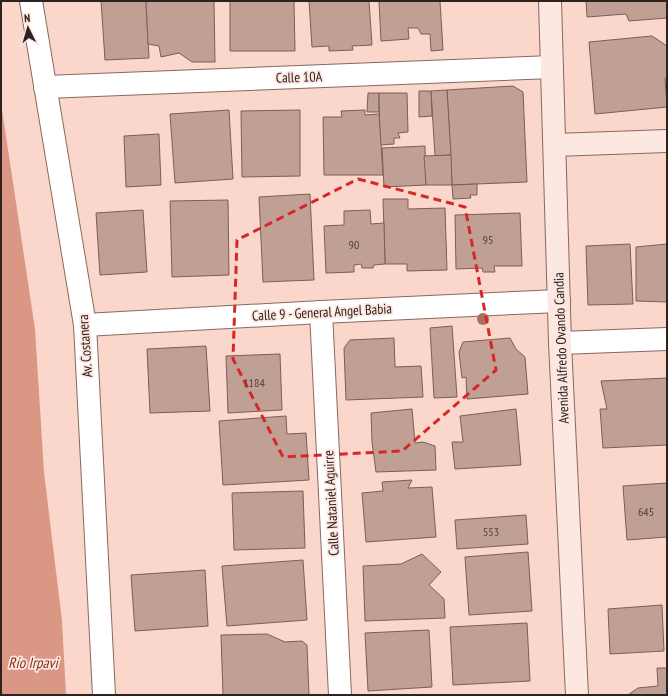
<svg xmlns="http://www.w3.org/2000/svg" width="668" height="696" viewBox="0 0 668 696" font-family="'PT Sans Narrow',sans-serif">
<rect width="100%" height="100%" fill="#fad6cb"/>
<polygon fill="#da9884" points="1,103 35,329 44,472 62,621 66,695 1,695"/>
<g fill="#c09f94" stroke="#7c5e55">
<polygon points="101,1 146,1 149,58 105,60"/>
<polygon points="146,1 214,1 215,62 192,62 179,53 161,57 159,46 148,44"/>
<polygon points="230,1 294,1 295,51 230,51"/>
<polygon points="309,1 369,1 372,45 352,46 353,50 329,51 329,46 312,47"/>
<polygon points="379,1 440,1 443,50 431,51 430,34 421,34 418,28 408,28 409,39 381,41"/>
<polygon points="586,1 667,1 667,18 629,21 626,14 587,17"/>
<polygon points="652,36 667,46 667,78 665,78 667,107 595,114 589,42"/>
<polygon points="513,86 523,92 527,182 452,185 447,90"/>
<polygon points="447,90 451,155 435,156 431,91"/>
<polygon points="419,91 431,91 432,116 419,117"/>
<polygon points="368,93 379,93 379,112 367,112"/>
<polygon points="379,93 407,93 408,132 398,133 400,138 394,138 394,144 380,145"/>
<polygon points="229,110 233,179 175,183 170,114"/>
<polygon points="300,110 300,176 242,177 241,111"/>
<polygon points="365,110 365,115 379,114 383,175 324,175 323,117 342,117 341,111"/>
<polygon points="159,134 161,185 126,187 124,136"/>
<polygon points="425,146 426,185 384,187 382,148"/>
<polygon points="451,155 452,185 426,185 424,156"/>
<polygon points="477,184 477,195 470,195 471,198 453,199 452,185"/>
<polygon points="310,194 314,280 263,282 259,197"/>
<polygon points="383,199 408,199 408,209 445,208 447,270 407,271 407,264 385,264"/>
<polygon points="228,200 229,275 172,277 170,201"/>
<polygon points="143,210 147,272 100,275 96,213"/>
<polygon points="370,210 371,224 384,223 385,264 374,265 373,268 362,268 361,264 354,265 354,272 326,273 324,226 344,225 344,211"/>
<polygon points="520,213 522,266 494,266 495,272 483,272 482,268 456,269 455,215"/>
<polygon points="630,244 633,304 588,305 586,246"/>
<polygon points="667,244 667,302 636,301 636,247"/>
<polygon points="452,326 457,397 434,398 430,328"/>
<polygon points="394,338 395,367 421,366 423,397 346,400 344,348 350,340"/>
<polygon points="510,338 516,349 525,357 528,394 467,399 466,377 462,378 459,352 463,342"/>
<polygon points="206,346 210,411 150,413 147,349"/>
<polygon points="280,354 282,410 228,413 226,356"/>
<polygon points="667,378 667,445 603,448 600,409 607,409 601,381"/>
<polygon points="412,409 415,443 423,442 435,446 436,470 376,472 372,442 371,413"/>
<polygon points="516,409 521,465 455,469 452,442 463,442 460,416"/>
<polygon points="286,416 287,434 306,433 309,480 223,485 219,421"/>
<polygon points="412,480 408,488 432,487 436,537 366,542 362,493 383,491 382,482"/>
<polygon points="667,483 667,537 627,540 623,486"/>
<polygon points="303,491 305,548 234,550 232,493"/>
<polygon points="526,515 528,544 457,549 455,520"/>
<polygon points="528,552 532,611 469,615 465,557"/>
<polygon points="422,554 441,572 429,585 444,599 445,618 365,621 363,566 401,564"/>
<polygon points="303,560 307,620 227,626 222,566"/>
<polygon points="205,570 208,626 135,631 131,575"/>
<polygon points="662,605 664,651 610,654 608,609"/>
<polygon points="527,623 530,681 453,685 450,627"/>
<polygon points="429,630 432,687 368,691 365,633"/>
<polygon points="267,634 285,642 302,641 307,645 309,695 223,695 221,635"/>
<polygon points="657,668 667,668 667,695 628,695 638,688 658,686"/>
</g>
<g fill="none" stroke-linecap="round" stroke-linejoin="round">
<defs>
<g id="street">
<polyline points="31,1 85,325 104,695"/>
<polyline points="45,87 552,67"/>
<polyline points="321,312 340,695"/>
<polyline points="85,325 321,312 559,301"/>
<polyline points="560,343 667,339"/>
</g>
<g id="secondary">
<polyline points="550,1 560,343 577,695"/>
<polyline points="555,145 667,141"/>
</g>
</defs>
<use href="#street" stroke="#88695f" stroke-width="24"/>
<use href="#secondary" stroke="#88695f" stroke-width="24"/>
<use href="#street" stroke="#fff" stroke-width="22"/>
<use href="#secondary" stroke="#fce7e1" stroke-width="22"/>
</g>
<circle fill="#ab705c" cx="483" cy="319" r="6"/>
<path fill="none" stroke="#d62828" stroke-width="3" stroke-dasharray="8 5" stroke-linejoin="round" d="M358,179L465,207L496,370L402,451L283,457L233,359L237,240Z"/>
<g text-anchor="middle" stroke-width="3.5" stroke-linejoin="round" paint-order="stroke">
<g font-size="12" fill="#53413c">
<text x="488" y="244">95</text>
<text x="354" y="249">90</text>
<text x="254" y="387">1184</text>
<text x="646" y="516">645</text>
<text x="491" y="536">553</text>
</g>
<g font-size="14" fill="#2f221e" stroke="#fde7e0">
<text transform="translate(299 77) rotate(-2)" y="5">Calle 10A</text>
<text transform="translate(322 312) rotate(-3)" y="5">Calle 9 - General Angel Babia</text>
<text transform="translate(85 346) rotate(-94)" y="5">Av. Costanera</text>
<text transform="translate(561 348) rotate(-92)" y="5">Avenida Alfredo Ovando Candia</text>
<text transform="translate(331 503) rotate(-93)" y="5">Calle Nataniel Aguirre</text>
</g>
<g font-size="15" font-style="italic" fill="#83341b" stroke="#fde7e0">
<text x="33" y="668">Río Irpavi</text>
</g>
</g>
<rect width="668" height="696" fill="none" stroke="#2f221e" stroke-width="4"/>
<g transform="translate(28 28) rotate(355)" stroke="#fde7e0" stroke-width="3" paint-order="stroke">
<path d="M0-3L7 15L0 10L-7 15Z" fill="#2f221e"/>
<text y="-6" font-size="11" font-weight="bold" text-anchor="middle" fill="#2f221e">N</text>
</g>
</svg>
